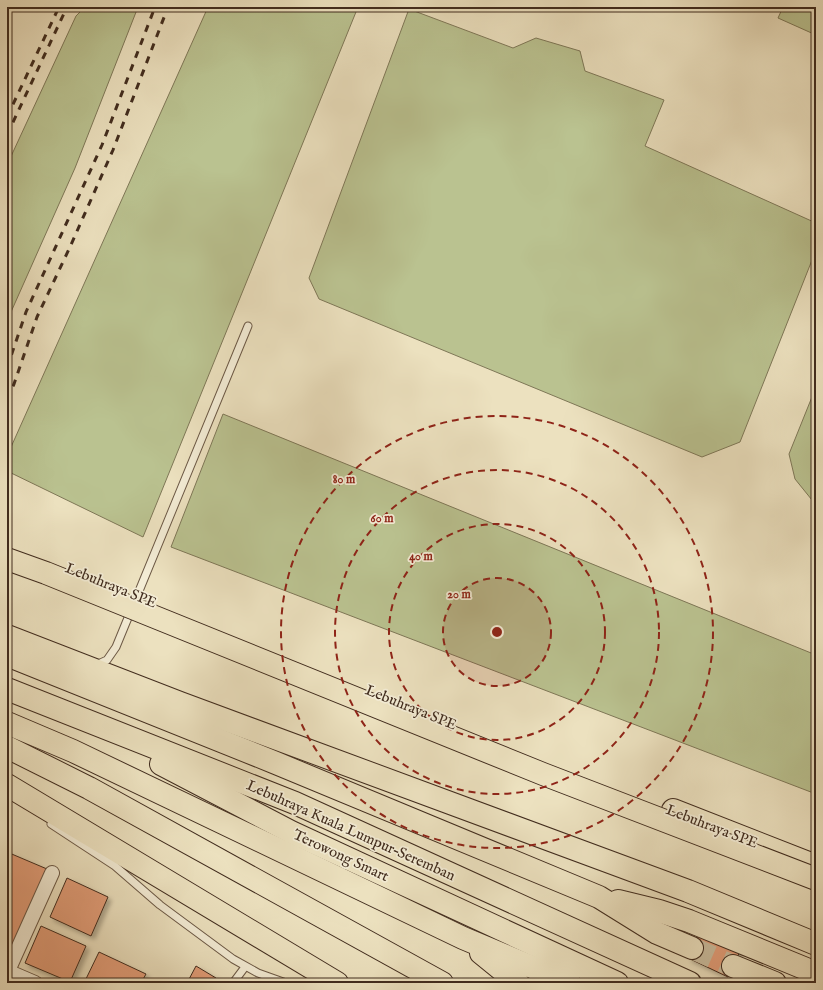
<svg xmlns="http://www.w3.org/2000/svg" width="823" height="990" viewBox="0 0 823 990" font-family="'IM FELL English',serif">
<defs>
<filter id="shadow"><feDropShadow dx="3.5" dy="3.5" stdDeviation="2" flood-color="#0004"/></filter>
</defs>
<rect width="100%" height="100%" fill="#ece1bf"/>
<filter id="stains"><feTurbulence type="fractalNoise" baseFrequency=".005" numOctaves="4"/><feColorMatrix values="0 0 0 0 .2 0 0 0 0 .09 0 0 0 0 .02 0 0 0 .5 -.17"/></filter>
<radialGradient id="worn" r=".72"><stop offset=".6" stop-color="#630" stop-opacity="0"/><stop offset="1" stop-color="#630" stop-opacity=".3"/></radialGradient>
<g fill="#bac290" stroke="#7e7757">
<polygon points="85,7 138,7 75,168 7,321 7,165 76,16"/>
<polygon points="208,7 358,7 143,537 7,471 7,456"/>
<polygon points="783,7 816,7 816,35 778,18"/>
<polygon points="409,9 513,48 536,38 580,51 585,71 664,100 645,146 816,223 816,250 740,442 702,457 319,299 309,278"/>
<polygon points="816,387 816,505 795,479 789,454"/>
<polygon points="223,414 816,655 816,794 171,547"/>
</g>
<g fill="#e29d78" stroke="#412c1e" filter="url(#shadow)">
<polygon points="7,852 47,869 10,955 7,954"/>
<polygon points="67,878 108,897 91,936 50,917"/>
<polygon points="41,926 86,946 70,982 25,963"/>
<polygon points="700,931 741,949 728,977 688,958"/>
<polygon points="99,952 146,974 141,983 84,983"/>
<polygon points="196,966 216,978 213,983 187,983"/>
</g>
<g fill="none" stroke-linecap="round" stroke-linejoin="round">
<polyline stroke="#cabd9f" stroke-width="22" stroke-dasharray="22 11" stroke-linecap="butt" points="692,948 733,966"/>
<defs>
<g id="service">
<polyline points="96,665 107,660 116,647 248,326"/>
<polyline points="51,824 115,866 160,905 233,959 258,973 286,983"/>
<polyline points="233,983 245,967"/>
</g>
<g id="minor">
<polyline points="7,971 35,983"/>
<polyline points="7,973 52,873"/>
</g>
<g id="motorway">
<polyline points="7,636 180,703 688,891 816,944"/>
<polyline points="7,655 276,763 599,897 657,933 692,948"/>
<polyline points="7,689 295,803 690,983"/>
<polyline points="7,723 73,751 463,938 570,983"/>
<polyline points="7,747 89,788 442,983"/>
<polyline points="161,764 291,832 617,983"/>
<polyline points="7,785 337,983"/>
<polyline points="673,810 816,866"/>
<polyline points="618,901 659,911 689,921 816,973"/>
<polyline points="481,953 518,983"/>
<polyline points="733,966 775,983"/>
</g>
</defs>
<use href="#service" stroke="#6c5946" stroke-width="9"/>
<use href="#minor" stroke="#6c5946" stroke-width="16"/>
<use href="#motorway" stroke="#412c1e" stroke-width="24"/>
<use href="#service" stroke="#f3ecd5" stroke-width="7"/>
<use href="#minor" stroke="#f3ecd5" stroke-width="14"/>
<use href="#motorway" stroke="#ece1bf" stroke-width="22"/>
<g stroke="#412c1e" stroke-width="3" stroke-dasharray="7 7" stroke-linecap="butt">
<polyline points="7,117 59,7"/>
<polyline points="7,135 67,7"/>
<polyline points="7,368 26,312 102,145 155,7"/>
<polyline points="7,399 14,384 37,317 70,247 113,150 168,7"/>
</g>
<defs>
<polyline id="motorway-bridge" points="7,559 46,573 543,774 816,879"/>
</defs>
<use href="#motorway-bridge" stroke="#412c1e" stroke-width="24" stroke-linecap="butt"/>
<use href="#motorway-bridge" stroke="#ece1bf" stroke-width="22"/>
</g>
<circle cx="497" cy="632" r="54" fill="#8f2418" fill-opacity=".12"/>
<g fill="none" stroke="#8f2418" stroke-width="2" stroke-dasharray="7 5">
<circle cx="497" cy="632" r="54"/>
<circle cx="497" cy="632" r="108"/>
<circle cx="497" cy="632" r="162"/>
<circle cx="497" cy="632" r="216"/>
</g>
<g text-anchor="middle" stroke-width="3.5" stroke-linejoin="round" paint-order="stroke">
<g font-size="15" fill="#412c1e" stroke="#f3ecd5">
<text transform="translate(111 585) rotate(22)" y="5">Lebuhraya SPE</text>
<text transform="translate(411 707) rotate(22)" y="5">Lebuhraya SPE</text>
<text transform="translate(712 826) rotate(21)" y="5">Lebuhraya SPE</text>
<text transform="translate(351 830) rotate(24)" y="5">Lebuhraya Kuala Lumpur–Seremban</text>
<text transform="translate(341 855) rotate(25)" y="5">Terowong Smart</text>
</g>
</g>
<circle cx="497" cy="632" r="6" fill="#8f2418" stroke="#f3ecd5" stroke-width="2"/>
<g font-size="12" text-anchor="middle" font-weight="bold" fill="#8f2418" stroke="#f3ecd5" stroke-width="3.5" stroke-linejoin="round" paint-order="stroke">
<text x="344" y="483">80 m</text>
<text x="382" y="522">60 m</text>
<text x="421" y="560">40 m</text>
<text x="459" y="598">20 m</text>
</g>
<rect width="823" height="990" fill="none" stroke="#ece1bf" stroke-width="24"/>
<rect x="8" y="8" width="807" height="974" fill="none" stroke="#412c1e" stroke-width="2"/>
<rect x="12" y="12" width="799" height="966" fill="none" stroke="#412c1e"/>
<rect width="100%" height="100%" filter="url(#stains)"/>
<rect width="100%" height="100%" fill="url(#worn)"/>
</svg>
